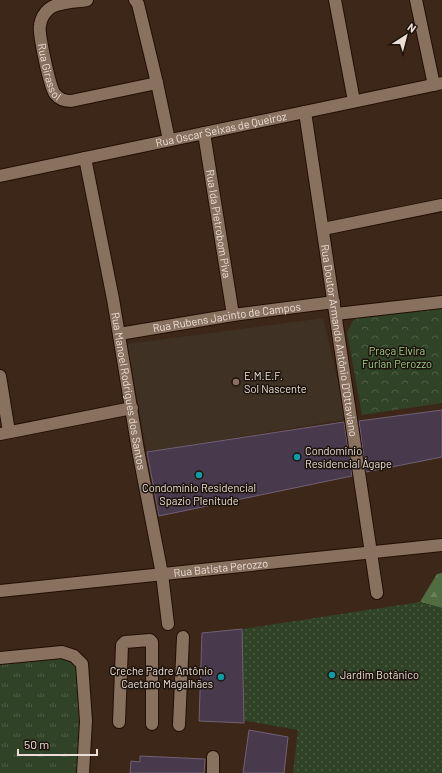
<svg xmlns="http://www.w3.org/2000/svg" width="442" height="773" viewBox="0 0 442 773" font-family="Barlow,sans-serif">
<defs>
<pattern id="grass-tufts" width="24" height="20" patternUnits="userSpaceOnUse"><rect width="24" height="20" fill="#304326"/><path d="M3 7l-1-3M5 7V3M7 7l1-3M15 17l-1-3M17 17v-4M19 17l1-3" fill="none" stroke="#4e5e45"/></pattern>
<pattern id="forest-firs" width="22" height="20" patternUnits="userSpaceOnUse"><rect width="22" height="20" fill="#506d42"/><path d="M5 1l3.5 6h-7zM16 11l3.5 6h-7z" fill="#69815c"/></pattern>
<pattern id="park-crowns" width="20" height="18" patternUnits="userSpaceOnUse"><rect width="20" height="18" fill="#304326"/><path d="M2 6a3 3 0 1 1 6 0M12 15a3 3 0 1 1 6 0" fill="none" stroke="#4e5e45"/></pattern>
<pattern id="garden-dots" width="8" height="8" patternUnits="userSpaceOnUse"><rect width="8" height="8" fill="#304326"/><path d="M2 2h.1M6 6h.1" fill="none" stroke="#4e5e45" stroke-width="1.8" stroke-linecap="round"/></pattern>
</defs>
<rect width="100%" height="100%" fill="#3c2718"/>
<polygon fill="#3f3123" points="323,318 347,419 147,452 127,344"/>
<polygon fill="url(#grass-tufts)" points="60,656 72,659 80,666 79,773 0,773 0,662"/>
<polygon fill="url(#forest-firs)" points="442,573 442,608 420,602 437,574"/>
<polygon fill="url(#park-crowns)" points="442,305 442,403 362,415 347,332 353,321 358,317"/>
<polygon fill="url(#garden-dots)" points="420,602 442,608 442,773 293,773 298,730 225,717 217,633"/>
<g fill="#49394d" stroke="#716076">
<polygon points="442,410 442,457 366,472 359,421"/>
<polygon points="344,422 352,476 159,516 147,452"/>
<polygon points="242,629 244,723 199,721 202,633"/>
<polygon points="249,730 288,737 284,773 243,773"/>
<polygon points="140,756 205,759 204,773 130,773 131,761 140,762"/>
</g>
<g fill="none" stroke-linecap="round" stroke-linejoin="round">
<defs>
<g id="minor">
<path id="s1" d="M87,0C77,2 57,2 49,9C44,13 41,19 40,25C38,33 50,88 55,94C59,99 65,101 71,101L157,83"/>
<polyline points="135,0 138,4 157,83 169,140"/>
<polyline points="335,0 354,101"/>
<polyline points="416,0 434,85"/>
<path id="s2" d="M305,112L377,593"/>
<path id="s3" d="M204,133L233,315"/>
<path id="s4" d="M85,158L113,299L138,450L162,574L168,624"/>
<path id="s5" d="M0,176L442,83"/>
<polyline points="323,229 442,205"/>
<polyline points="336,314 442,302"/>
<path id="s6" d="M119,334L233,315L334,302"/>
<polyline points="0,376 9,432"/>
<polyline points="0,434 132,408"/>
<path id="s7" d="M0,591L442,545"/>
<polyline points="0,658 62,652 74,656 82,664 86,721 83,773"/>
<polyline points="119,722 122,645 125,642 150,640 152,642 152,724"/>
<polyline points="179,725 183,637"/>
<polyline points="213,773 213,757"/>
</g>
</defs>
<use href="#minor" stroke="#220f03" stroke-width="14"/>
<use href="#minor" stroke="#897160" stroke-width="12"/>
</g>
<circle fill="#8d6e63" stroke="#1c130c" stroke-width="1.5" cx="236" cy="382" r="4"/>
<g fill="#0f9aa8" stroke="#1c130c" stroke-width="1.5">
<circle cx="297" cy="457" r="4"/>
<circle cx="199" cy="475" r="4"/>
<circle cx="332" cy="675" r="4"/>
<circle cx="221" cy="677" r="4"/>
</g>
<g text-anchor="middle" stroke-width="3" stroke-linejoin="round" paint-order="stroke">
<g font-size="11" fill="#ecded5" stroke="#1c130c">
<text dy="4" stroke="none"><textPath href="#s1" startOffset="106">Rua Girassol</textPath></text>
<text dy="4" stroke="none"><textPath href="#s5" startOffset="226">Rua Oscar Seixas de Queiroz</textPath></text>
<text dy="4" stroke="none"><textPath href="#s3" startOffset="92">Rua Ida Pietrobom Piva</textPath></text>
<text dy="4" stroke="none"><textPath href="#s6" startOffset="109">Rua Rubens Jacinto de Campos</textPath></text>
<text dy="4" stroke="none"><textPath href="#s2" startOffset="231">Rua Doutor Armando Antônio D'Ottaviano</textPath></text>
<text dy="4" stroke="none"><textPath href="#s4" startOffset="237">Rua Manoel Rodrigues dos Santos</textPath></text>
<text dy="4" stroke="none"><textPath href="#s7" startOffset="222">Rua Batista Perozzo</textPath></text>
</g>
<g font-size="11" fill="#a1ce8b" stroke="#1c130c">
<text x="397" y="355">Praça Elvira<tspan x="397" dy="13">Furlan Perozzo</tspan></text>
</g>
<g font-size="11" fill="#ecded5" stroke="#1c130c" text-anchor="start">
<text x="244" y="380">E.M.E.F.<tspan x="244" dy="13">Sol Nascente</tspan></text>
<text x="305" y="455">Condominio<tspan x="305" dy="13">Residencial Ágape</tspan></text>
<text x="199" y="492" text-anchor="middle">Condomínio Residencial<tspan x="199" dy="13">Spazio Plenitude</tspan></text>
<text x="213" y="675" text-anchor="end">Creche Padre Antônio<tspan x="213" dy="13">Caetano Magalhães</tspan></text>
<text x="340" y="679">Jardim Botânico</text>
</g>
</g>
<g transform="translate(406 36) rotate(36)" stroke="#1c130c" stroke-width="3" paint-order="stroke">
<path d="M0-3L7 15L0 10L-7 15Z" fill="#ecded5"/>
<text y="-6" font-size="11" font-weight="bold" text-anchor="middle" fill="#ecded5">N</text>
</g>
<path d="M18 749v6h79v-6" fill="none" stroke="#ecded5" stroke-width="2"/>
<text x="24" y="749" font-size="12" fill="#ecded5" stroke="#1c130c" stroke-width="3" paint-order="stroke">50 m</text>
</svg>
